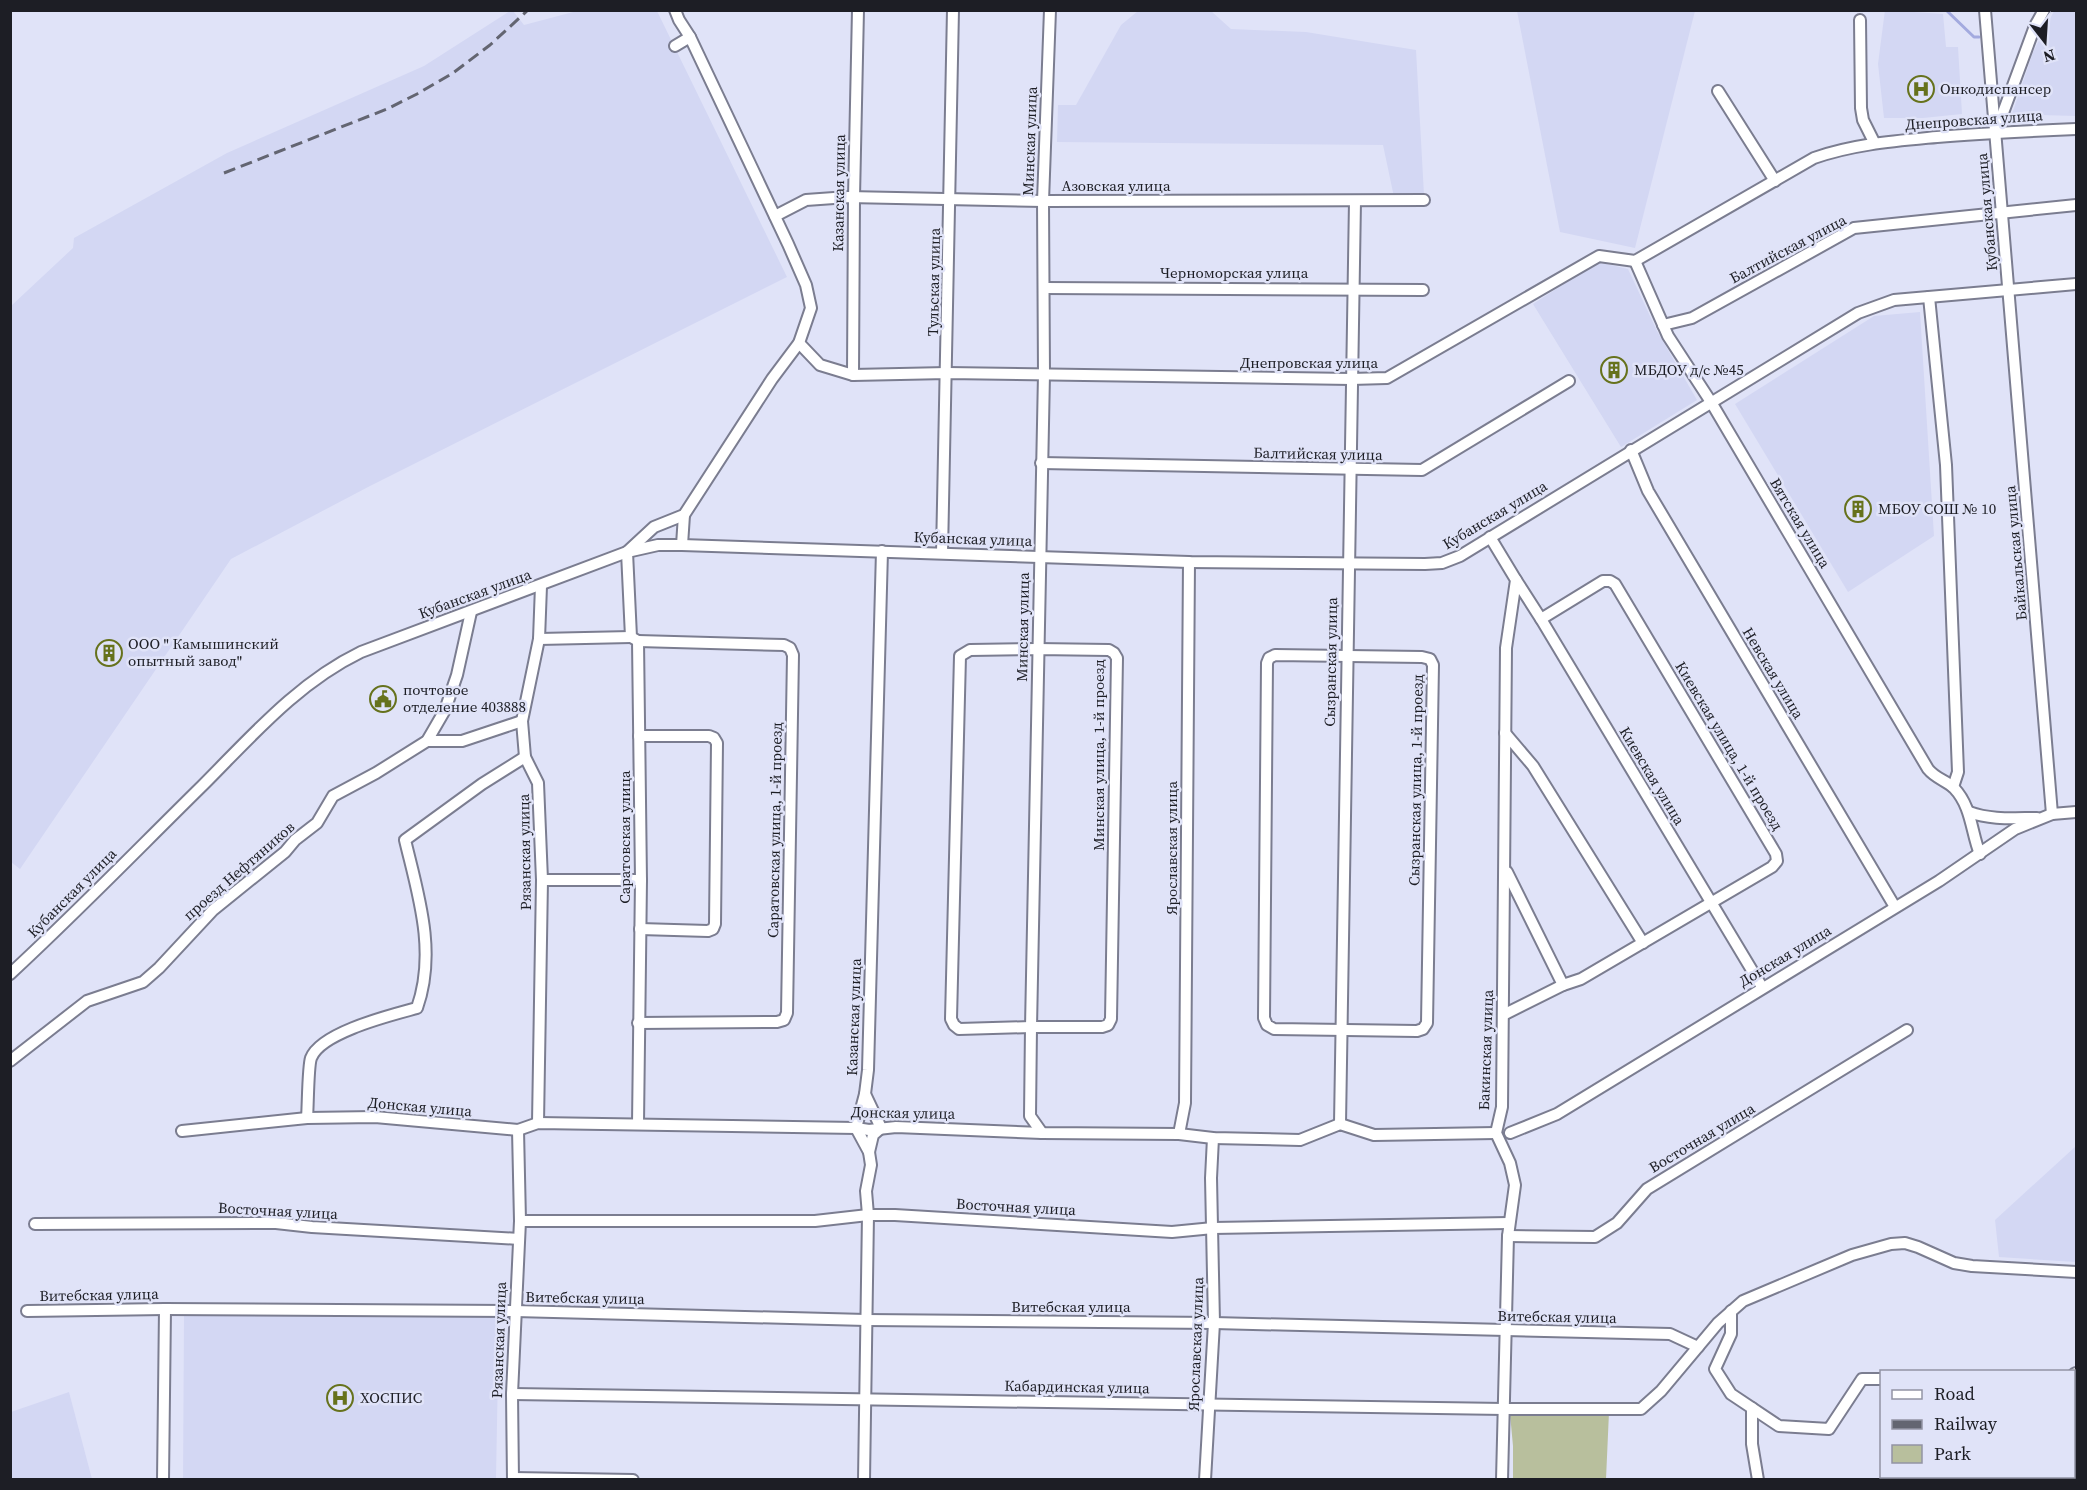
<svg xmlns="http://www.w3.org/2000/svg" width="2087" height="1490" viewBox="0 0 2087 1490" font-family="'Source Serif 4',serif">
<rect width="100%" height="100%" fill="#e0e3f8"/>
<g fill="#d3d7f3">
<polygon points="1885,10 1943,14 1946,47 1958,47 1962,114 1923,118 1884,118 1878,64"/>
<polygon points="510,11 513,11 524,25 577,11 657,11 787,277 370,486 231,559 20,869 11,862 11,306 73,248 74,238 227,153 424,66"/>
<polygon points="1138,11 1211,11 1231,29 1306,32 1416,50 1424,195 1394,197 1383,145 1057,142 1058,105 1076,105 1121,25"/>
<polygon points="1517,11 1695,11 1635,248 1560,232"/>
<polygon points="2054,11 2076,11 2076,116 2012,114 2033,52"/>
<polygon points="1598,262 1628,269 1657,331 1697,400 1621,447 1533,304"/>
<polygon points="1920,312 1934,536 1848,592 1735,404 1874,316"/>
<polygon points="2076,1146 2076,1262 1999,1257 1995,1220"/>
<polygon points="184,1314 499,1316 496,1479 183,1480"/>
<polygon points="69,1392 92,1479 11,1479 11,1412"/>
</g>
<polygon fill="#b8bf9d" points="1609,1412 1606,1479 1513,1479 1513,1446 1510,1414"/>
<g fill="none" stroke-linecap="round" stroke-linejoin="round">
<polyline stroke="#a3aadf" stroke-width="3" points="1946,10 1974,37 1979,37"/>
<defs>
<g id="minor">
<polyline points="675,10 679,20 690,37"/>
<polyline points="1985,10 2052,814"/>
<polyline points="1860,20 1861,108 1863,120 1874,142"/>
<polyline points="1718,91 1775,181"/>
<polyline points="1997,129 2035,26 2044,10"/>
<polyline points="775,216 806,200 848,197 1043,201 1424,200"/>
<path d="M1635,261L1668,336L1711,402L1928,769C1936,779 1946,780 1954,788C1972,807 1971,832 1980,854"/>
<polyline points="1045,288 1423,290"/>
<polyline points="1929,297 1946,465 1958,772 1953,787"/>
<polyline points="1663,325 1692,318 1854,228 2076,205"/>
<path d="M799,343L820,365L853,375L947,373L1351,379L1387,378L1599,256L1635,261L1814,158C1854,144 1895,141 1937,137C1984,133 2030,131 2076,129"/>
<polyline points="853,375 854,197 858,10"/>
<polyline points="1631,450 1648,491 1895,907"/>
<polyline points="1041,463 1422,470 1569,381"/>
<polyline points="1490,537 1516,580 1506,648 1502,1107 1496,1133 1510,1163 1515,1185 1508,1236 1502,1480"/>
<polyline points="682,545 684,515"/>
<polyline points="942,553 953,10"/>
<polyline points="1516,580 1541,619 1762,987"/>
<polyline points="539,639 631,637"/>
<polyline points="638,641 784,645 790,648 793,655 787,1013 784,1020 777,1022 638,1023"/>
<polygon points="1037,649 1109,650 1114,653 1117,658 1111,1019 1108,1025 1102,1027 1031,1027 959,1029 954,1025 951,1019 960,656 970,650"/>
<polygon points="1275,655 1422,657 1430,659 1433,665 1427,1023 1423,1029 1417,1031 1274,1029 1267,1025 1264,1018 1267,663 1269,658"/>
<polyline points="1505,733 1533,766 1643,943"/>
<polyline points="639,736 709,736 714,738 717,743 715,924 713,929 708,931 640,929"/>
<polyline points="427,741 462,741 522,721"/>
<path d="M1969,812C1991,820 2013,818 2037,818"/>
<polyline points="1507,872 1563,985"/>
<polyline points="542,880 641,880"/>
<path d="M10,974C76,913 138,849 202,786C251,737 297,683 361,652L627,552L658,545H682L1189,562L1425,564L1442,563L1460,556L1858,313L1894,300L2076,284"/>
<polyline points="1503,1015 1563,985 1581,979 1772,867 1777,861 1776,854 1615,584 1610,581 1603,581 1541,619"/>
<polyline points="10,1061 87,1001 143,982 159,968 213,910 285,852 295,840 317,823 333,796 376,773 427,741 445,710 457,675 471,612"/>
<polyline points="865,1094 881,1128 873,1135 869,1152"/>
<path d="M307,1118C308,1106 308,1066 311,1058C321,1032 392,1015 417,1008C437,952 418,894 405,840L482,784L525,757"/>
<polyline points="538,1123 542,880 538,783 525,757 522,721 539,639 541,586"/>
<polyline points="638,1124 641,880 638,641 631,637 627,552 654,527 684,515 772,379 799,343 811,308 806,285 788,244 690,37 675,46"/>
<polyline points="1340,1124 1355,201"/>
<polyline points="182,1131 307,1118 375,1117 518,1130 538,1123 856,1128 869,1130 896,1127 1042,1133 1179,1134 1213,1138 1300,1140 1340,1124 1374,1135 1496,1133"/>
<polyline points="1042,1133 1030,1116 1031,1027 1044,374 1043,201 1050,10"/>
<polyline points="1510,1133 1557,1114 1939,881 2015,829 2052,814 2076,812"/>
<polyline points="1179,1134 1185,1103 1189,562"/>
<polyline points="520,1221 815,1221 868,1215 895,1215 1172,1232 1213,1228 1509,1223"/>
<polyline points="35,1224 276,1223 312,1227 519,1239"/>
<polyline points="1508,1236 1595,1237 1617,1223 1647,1189 1907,1030"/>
<polyline points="27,1311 165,1309 515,1311 866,1320 1214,1323 1670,1334 1698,1347"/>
<polyline points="1731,1311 1731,1334 1715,1369 1731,1394 1779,1426 1829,1429 1862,1379 1882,1379"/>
<polyline points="2074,1374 2076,1373"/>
<polyline points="512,1394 1504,1409 1641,1409 1661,1391 1718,1323 1743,1301 1852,1255 1891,1244 1905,1243 1918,1247 1954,1263 1972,1266 2076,1272"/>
<polyline points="1752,1408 1752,1444 1758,1480"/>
<polyline points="513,1478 633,1480"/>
<polyline points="163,1480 165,1309"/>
<polyline points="513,1480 512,1394 520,1221 518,1130"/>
<polyline points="864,1480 868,1215 866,1191 871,1165 869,1152 856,1128 865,1094 868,1070 882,551"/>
<polyline points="1205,1480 1214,1323 1211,1178 1213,1138"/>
</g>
</defs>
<use href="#minor" stroke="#7b7d90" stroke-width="14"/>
<use href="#minor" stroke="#fff" stroke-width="10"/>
<polyline stroke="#636571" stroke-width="3" stroke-dasharray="12 6" stroke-linecap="butt" points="224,173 387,109 417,94 453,73 490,45 528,10"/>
</g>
<defs>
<symbol id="hospital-ring" viewBox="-11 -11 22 22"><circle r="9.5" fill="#e0e3f8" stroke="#66721c" stroke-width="1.5"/><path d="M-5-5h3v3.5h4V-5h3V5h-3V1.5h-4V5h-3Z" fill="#66721c"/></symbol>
<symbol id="building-ring" viewBox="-11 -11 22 22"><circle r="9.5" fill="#e0e3f8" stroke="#66721c" stroke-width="1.5"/><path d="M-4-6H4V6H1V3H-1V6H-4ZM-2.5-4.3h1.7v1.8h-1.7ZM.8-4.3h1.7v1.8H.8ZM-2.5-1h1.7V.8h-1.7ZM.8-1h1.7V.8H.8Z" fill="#66721c"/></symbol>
<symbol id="civic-ring" viewBox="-11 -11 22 22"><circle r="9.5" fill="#e0e3f8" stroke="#66721c" stroke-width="1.5"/><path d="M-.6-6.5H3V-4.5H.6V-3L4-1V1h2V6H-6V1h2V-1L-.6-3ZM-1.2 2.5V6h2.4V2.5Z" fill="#66721c"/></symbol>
</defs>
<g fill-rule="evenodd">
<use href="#hospital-ring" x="1906" y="74" width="30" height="30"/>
<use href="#building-ring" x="1599" y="355" width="30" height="30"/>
<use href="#building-ring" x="1843" y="494" width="30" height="30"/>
<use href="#building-ring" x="94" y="638" width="30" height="30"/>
<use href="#civic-ring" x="368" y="684" width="30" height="30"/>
<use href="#hospital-ring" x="325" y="1383" width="30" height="30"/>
</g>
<g text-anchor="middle" stroke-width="5" stroke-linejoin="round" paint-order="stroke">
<g font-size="15" fill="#1d1e25" stroke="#e0e3f8" text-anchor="start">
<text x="1940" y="94">Онкодиспансер</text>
<text x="1634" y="375">МБДОУ д/с №45</text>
<text x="1878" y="514">МБОУ СОШ № 10</text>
<text x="128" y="649">ООО " Камышинский<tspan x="128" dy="17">опытный завод"</tspan></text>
<text x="403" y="695">почтовое<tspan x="403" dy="17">отделение 403888</tspan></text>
<text x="360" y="1403">ХОСПИС</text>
</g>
<g font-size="15" fill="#1d1e25" stroke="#e0e3f8">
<text transform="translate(1974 120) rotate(-4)" y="5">Днепровская улица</text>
<text transform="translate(1030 141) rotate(-88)" y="5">Минская улица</text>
<text x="1116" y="191">Азовская улица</text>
<text transform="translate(839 193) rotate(-89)" y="5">Казанская улица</text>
<text transform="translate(1987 212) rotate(-95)" y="5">Кубанская улица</text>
<text transform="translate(1788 249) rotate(-28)" y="5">Балтийская улица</text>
<text x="1234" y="278">Черноморская улица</text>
<text transform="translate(934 282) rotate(-89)" y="5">Тульская улица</text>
<text x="1309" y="368">Днепровская улица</text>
<text transform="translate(1318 454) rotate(1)" y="5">Балтийская улица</text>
<text transform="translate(1495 515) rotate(-31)" y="5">Кубанская улица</text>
<text transform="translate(1800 523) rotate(59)" y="5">Вятская улица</text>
<text transform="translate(973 539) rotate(2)" y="5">Кубанская улица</text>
<text transform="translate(2016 553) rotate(-95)" y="5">Байкальская улица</text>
<text transform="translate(475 594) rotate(-20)" y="5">Кубанская улица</text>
<text transform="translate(1023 627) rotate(-89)" y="5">Минская улица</text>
<text transform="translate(1331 662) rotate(-89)" y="5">Сызранская улица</text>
<text transform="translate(1773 673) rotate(59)" y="5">Невская улица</text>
<text transform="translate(1729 746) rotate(59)" y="5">Киевская улица, 1-й проезд</text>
<text transform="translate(1099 755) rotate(-90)" y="5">Минская улица, 1-й проезд</text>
<text transform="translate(1652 776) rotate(59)" y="5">Киевская улица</text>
<text transform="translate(1416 780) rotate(-89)" y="5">Сызранская улица, 1-й проезд</text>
<text transform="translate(775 830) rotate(-89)" y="5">Саратовская улица, 1-й проезд</text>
<text transform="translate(625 837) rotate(-90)" y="5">Саратовская улица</text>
<text transform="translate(1172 848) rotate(-90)" y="5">Ярославская улица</text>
<text transform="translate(525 852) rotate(-91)" y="5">Рязанская улица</text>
<text transform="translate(239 871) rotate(-41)" y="5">проезд Нефтяников</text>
<text transform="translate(72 893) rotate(-45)" y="5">Кубанская улица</text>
<text transform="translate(1785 956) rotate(-31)" y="5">Донская улица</text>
<text transform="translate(854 1017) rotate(-88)" y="5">Казанская улица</text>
<text transform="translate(1486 1050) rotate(-88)" y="5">Бакинская улица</text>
<text transform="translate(420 1107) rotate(5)" y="5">Донская улица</text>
<text transform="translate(903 1113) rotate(1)" y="5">Донская улица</text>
<text transform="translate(1702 1138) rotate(-31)" y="5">Восточная улица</text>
<text transform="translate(1016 1207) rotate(3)" y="5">Восточная улица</text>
<text transform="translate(278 1211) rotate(3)" y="5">Восточная улица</text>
<text transform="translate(99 1295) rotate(-1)" y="5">Витебская улица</text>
<text transform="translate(585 1298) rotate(1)" y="5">Витебская улица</text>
<text x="1071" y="1312">Витебская улица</text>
<text transform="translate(1557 1317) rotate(1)" y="5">Витебская улица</text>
<text transform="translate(499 1340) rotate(-88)" y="5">Рязанская улица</text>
<text transform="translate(1196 1344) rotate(-88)" y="5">Ярославская улица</text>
<text transform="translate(1077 1387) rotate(1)" y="5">Кабардинская улица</text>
</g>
</g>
<rect width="2087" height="1490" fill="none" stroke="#1d1e25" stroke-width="24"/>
<rect x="1880" y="1370" width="195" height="108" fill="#e0e3f8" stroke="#9294a4" stroke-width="1.5"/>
<rect x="1892" y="1390" width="30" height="9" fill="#ffffff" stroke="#9294a4" stroke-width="1.5"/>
<text x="1934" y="1400" font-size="18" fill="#1d1e25">Road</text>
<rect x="1892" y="1420" width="30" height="9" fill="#636571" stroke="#9294a4" stroke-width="1.5"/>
<text x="1934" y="1430" font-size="18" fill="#1d1e25">Railway</text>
<rect x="1892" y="1445" width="30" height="18" fill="#b8bf9d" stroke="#9294a4" stroke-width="1.5"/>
<text x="1934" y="1460" font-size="18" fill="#1d1e25">Park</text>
<g transform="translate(2045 42) rotate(163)" stroke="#e0e3f8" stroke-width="4.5" paint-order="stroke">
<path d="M0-4.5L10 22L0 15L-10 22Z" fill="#1d1e25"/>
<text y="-9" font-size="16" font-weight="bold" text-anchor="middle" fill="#1d1e25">N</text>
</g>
</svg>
